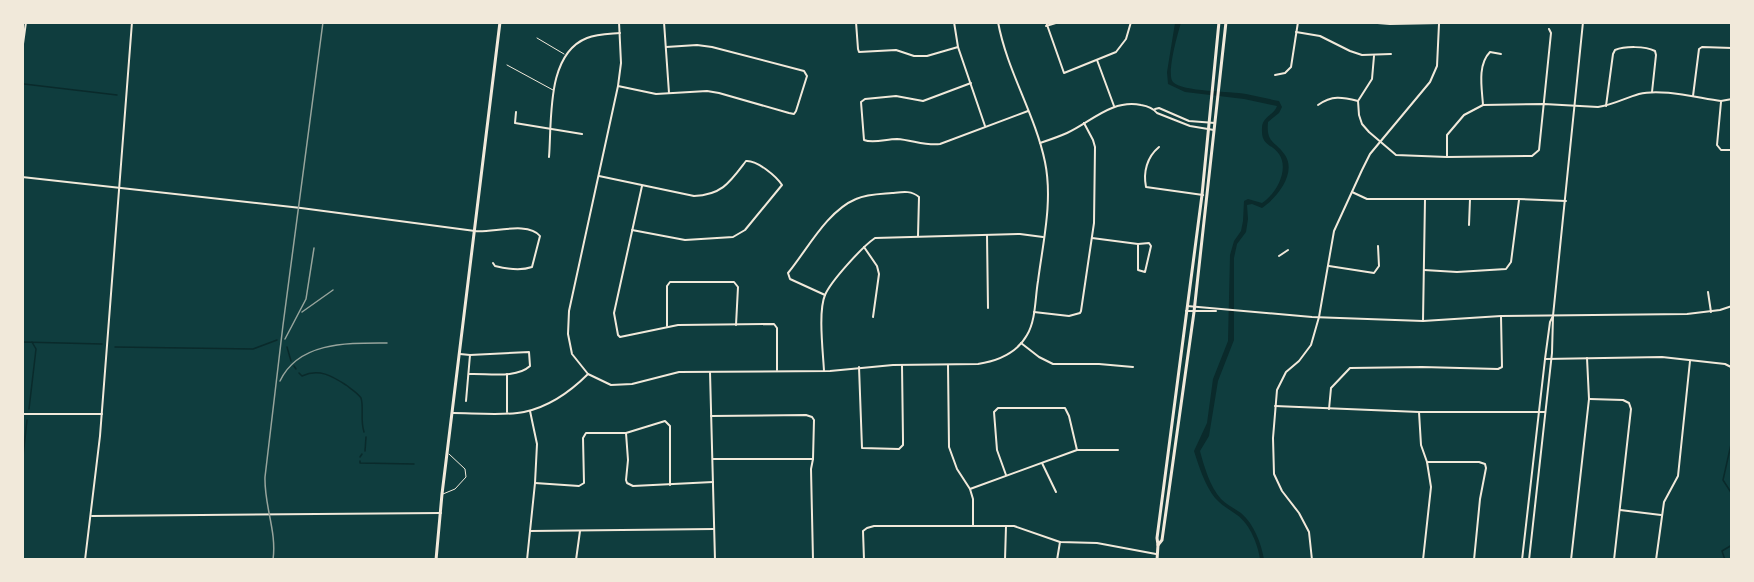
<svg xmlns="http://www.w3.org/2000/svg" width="1754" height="582" viewBox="0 0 1754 582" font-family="'Varela Round',sans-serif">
<rect width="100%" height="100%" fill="#0f3d3e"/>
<path fill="#0a2a2b" d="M1175,23H1181C1178,32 1166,75 1173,82C1182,92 1231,91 1246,94C1257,96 1268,99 1279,101L1282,107L1279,113L1268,122C1266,144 1275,140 1285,155C1297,173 1277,198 1262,208L1252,204L1247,205L1248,219L1246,232L1237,244L1234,258V340L1218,381L1209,436L1200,451C1204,466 1210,487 1221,499C1227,505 1234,508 1241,513C1254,524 1261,543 1264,559H1260C1258,545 1250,524 1237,515C1230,510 1221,505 1215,498C1205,485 1199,467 1194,451L1207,423L1213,379L1228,341L1230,255L1234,241L1241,231L1243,221L1244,201L1248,199L1262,203C1275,195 1290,170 1279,154C1271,143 1261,146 1262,128C1262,117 1274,115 1277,106L1244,99L1185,92L1168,84L1167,72Z"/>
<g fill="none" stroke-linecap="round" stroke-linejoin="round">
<g stroke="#0a2a2b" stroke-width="1.5">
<polyline points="24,84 117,95"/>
<polyline points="22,342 102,344"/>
<polyline points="115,347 253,349 277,340"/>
<polyline points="287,347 291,361"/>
<polyline points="294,366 296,369"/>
<path d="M299,373L302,376C319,368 332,376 346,385C351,389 358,393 361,398C364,407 360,420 364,432"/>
<polyline points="29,409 36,349 32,342"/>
<polyline points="1732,440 1723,480 1732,494"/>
<polyline points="365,451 366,437"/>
<polyline points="360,457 362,454"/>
<polyline points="360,461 360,463 414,464"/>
<polyline points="22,466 27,420"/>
<polyline points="1725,560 1722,551 1732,545"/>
</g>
<g stroke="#f1e9da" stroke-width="1">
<polyline points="537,38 564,54"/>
<polyline points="507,65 553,90"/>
<polyline points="443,494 455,489 466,477 465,469 449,454"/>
</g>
<g stroke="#f1e9da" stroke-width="2">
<polyline points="664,22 669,93"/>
<polyline points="856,22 858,49 859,52 896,50 914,56 927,56 958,47"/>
<polyline points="954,22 958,47 985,126"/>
<polyline points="1046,22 1064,73 1116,52 1126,39 1131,22"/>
<polyline points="1046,26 1059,22"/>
<polyline points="1296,32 1320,36 1350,51 1362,55 1391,54"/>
<polyline points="22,51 26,22"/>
<polyline points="1374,56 1372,79 1358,101 1359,115 1362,124 1369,132 1396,155 1447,157 1532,156 1539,150 1551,33 1549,29"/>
<polyline points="1097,60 1114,106"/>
<polyline points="1275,75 1285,73 1291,67 1298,22"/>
<path d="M971,83L923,101L896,96L865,99L861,102L864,140C873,144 886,139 897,139C912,140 926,146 940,144L1028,111"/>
<polyline points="618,86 656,94 707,91 719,93 789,113 794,114 796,111 807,76 804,71 712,47 697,45 666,47"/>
<polyline points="1693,96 1699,49 1702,47 1732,48"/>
<polyline points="1721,102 1717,145 1721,150 1732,150"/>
<path d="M1318,105C1332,95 1342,97 1358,101"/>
<path d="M1483,105C1482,89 1477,65 1490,52L1501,54"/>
<path d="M1606,106L1613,54L1615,50C1625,46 1645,46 1655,51L1656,55L1652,92"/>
<polyline points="516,112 515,123 582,134"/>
<path d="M1159,147C1147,157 1143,172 1146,187L1203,195"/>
<path d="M549,157C552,120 546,54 587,38C597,34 609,34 620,33"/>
<path d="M1447,157V135L1464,115L1483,105L1544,104L1598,107C1613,105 1625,98 1639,94C1661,88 1698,98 1721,101L1732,99"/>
<path d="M599,176L694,196C722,195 730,182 746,161C757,160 776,176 782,185L745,230L733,237L685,240L632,230"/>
<polyline points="642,186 614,313 618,335 620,337 678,325 774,324 777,328 777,370"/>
<polyline points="1352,192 1367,199 1518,199 1566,201"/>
<polyline points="1469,225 1470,199"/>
<path d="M475,231C492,233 528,221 540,236L532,267C521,271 507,269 495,266L493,263"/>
<polyline points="987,235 988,308"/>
<polyline points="1092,238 1138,244 1138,270 1145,272 1151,246 1149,243 1138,244"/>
<polyline points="864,247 877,266 879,274 873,317"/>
<polyline points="1279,256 1288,250"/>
<polyline points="1329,266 1374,273 1379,266 1378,246"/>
<polyline points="1424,270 1457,272 1506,269 1511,262 1519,200"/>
<polyline points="1708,292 1711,312"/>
<path d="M825,295L790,279L788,273C807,250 827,211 856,199C867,194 880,194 892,193C902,192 911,190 919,197L918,236"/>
<polyline points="1034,312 1069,316 1080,313 1081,311 1094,223 1095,147 1093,140 1084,123"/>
<polyline points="1423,321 1425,199"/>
<polyline points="667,326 667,286 670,282 734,282 738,287 736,325"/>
<polyline points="1021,343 1039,357 1053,364 1099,364 1133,367"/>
<path d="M460,354L470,355L529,352L530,366C516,379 487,373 469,374"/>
<polyline points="1545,359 1662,357 1725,364 1731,367"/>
<polyline points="948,365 949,447 957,469 970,489 973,499 973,525"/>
<polyline points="859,367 862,448 899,449 903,445 903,440 902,365"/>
<path d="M824,371C823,352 818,311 825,295C831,281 862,247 875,238L1020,234L1043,237"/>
<polyline points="710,372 715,560"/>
<polyline points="507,374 507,412"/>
<polyline points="1590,399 1623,400 1629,403 1631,409 1614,560"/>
<polyline points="466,401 470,355"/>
<polyline points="1275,406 1419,412 1545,412"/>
<polyline points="1329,409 1331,388 1350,368 1422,367 1498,369 1502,367 1501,316"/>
<polyline points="1419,412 1421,445 1427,462 1431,487 1423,560"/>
<path d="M453,413C472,413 506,416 524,412C548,407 571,391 588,374"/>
<polyline points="22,414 102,414"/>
<polyline points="711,416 806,415 812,417 814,420 813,459 811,469 813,560"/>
<polyline points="626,433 628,460 626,480 627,483 633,486 713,482"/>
<polyline points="713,459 813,459"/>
<polyline points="1427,462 1479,462 1485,464 1486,468 1480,499 1474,560"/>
<polyline points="1042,463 1056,492"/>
<polyline points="1006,475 997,450 994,412 998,408 1065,408 1069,416 1077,450"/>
<polyline points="535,483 579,486 584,483 583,438 586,433 626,433 665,421 670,426 670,485"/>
<polyline points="970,489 1077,450 1118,450"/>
<polyline points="1620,510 1661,515"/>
<polyline points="92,516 441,513"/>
<polyline points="530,531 714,529"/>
<polyline points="527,560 535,483 537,444 530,411"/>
<polyline points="576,560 580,531"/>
<polyline points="864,560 863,531 867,528 874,526 1014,526 1060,542 1097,543 1156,554"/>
<polyline points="1005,560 1006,526"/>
<polyline points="1057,560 1060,542"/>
<polyline points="1312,560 1309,532 1299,513 1282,491 1274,474 1273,438 1277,390 1286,372 1299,361 1311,345 1319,317 1334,231 1362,170 1370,154 1430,82 1437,66 1439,24"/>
<polyline points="1571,560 1589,399 1587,358"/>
<polyline points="1656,560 1664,502 1678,476 1690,361"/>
</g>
<g stroke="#f1e9da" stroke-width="2">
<path d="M619,22L621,63L618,86L569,311L568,334L572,354L588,374L611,385L632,384L679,372L830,371L893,365L978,364C997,361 1017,353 1027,335C1036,320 1035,298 1038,281C1043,242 1053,201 1045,162C1035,114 1007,71 998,22"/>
<polyline points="1365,22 1390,24 1492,22"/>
<polyline points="1155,109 1159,108 1189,121 1215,123"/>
<path d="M1040,143C1049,140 1058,137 1067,133C1091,122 1112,99 1141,105C1148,106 1153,108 1157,113L1190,126L1214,130"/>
<polyline points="22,177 301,208 475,231"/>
<polyline points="1187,306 1312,317 1423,321 1501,316 1687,314 1720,310 1732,306"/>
<polyline points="1186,311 1216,311"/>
<polyline points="85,560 100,436 132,22"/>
<polyline points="1522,560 1545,359 1550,322 1553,316"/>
<polyline points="1529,560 1552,353 1553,316 1583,22"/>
</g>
<polyline stroke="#f1e9da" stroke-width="3" points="436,560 442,494 500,22"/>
<g stroke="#f1e9da" stroke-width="3">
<polyline points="1158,545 1162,540 1194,312 1226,22"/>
<polyline points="1157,560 1158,545 1157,538 1202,195 1219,22"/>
</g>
<g stroke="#97a49c" stroke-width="1.5">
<polyline points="302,312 333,290"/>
<polyline points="285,339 306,299 314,248"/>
<path d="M280,381C299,341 349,343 387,343"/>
<path d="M273,560C277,531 264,506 265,477L283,325L323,22"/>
</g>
</g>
<rect width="1754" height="582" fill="none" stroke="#f1e9da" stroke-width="48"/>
</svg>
